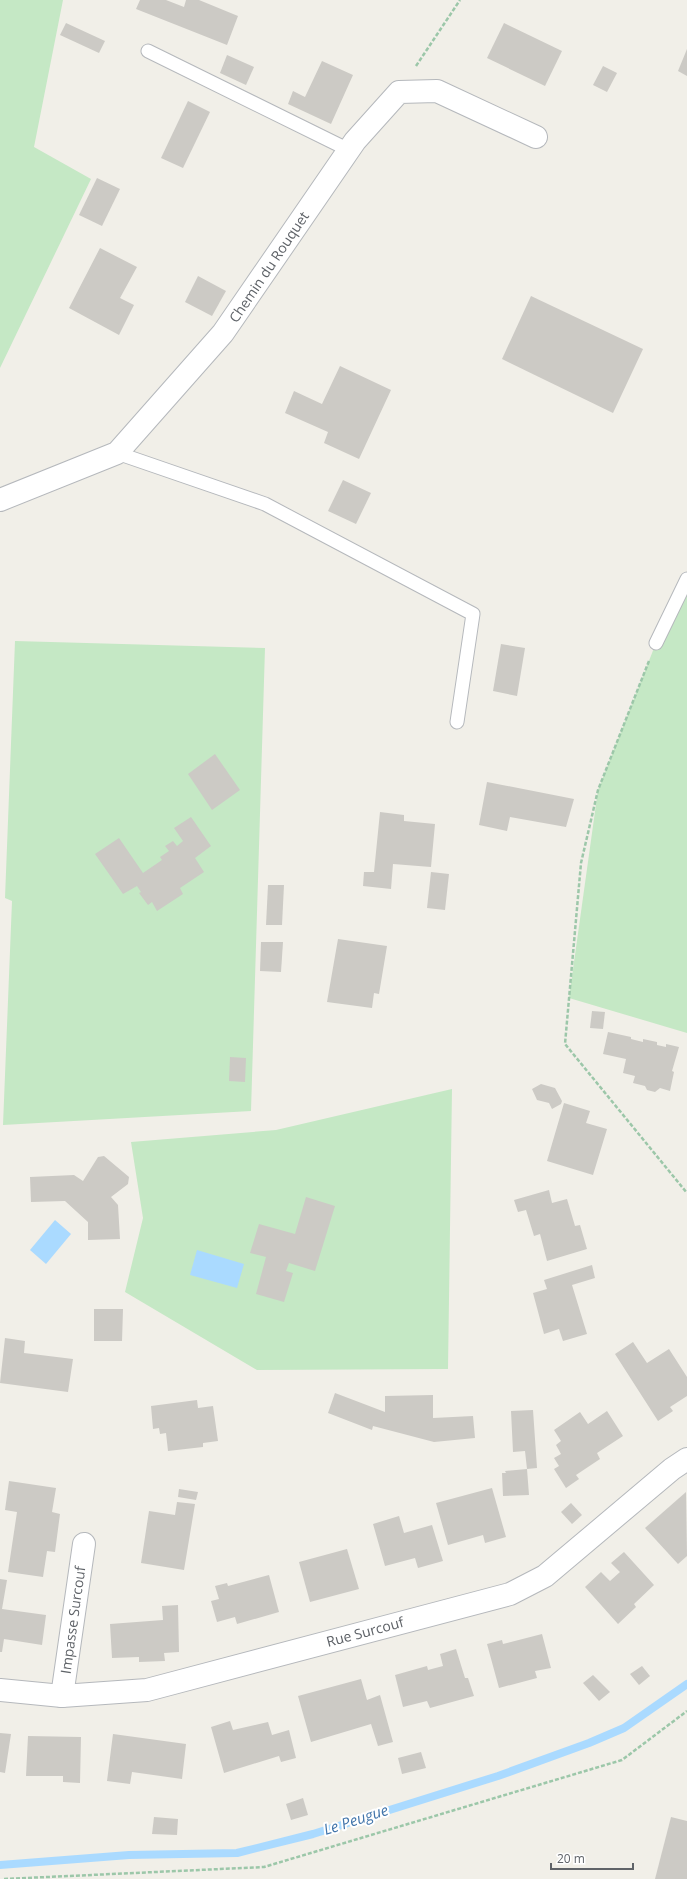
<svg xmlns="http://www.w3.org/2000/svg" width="687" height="1879" viewBox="0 0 687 1879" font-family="'Open Sans',sans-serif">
<rect width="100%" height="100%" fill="#f1efe8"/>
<g fill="#c5e8c5">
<polygon points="0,0 63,0 34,147 91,179 0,368"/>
<polygon points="687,585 687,1033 569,998 598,790 656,643"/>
<polygon points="15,641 265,648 251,1111 3,1125 12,901 5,898"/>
<polygon points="452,1089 448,1369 257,1370 125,1292 143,1218 131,1142 276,1130"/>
</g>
<g fill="#aadaff">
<polygon points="55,1220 71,1234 46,1264 30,1250"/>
<polygon points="197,1250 244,1264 237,1288 190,1275"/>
</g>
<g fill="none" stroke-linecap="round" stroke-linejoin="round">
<polyline stroke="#aadaff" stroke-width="8" points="0,1865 129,1855 237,1853 313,1834 498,1776 589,1743 624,1728 687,1684"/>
</g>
<g fill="#cccac5">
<polygon points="140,0 166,0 184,7 186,0 199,0 238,16 227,45 136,9"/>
<polygon points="66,23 105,41 99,53 60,35"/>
<polygon points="504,23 562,51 545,86 487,58"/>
<polygon points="687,49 687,76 678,71"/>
<polygon points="227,55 254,67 246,85 220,73"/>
<polygon points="322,61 353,75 331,124 288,104 293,91 305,97"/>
<polygon points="603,66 617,73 607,92 593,85"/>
<polygon points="188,101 210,112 183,168 161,158"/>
<polygon points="97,178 120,189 102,226 79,215"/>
<polygon points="100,248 137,267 120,298 134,305 119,335 69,308"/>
<polygon points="198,276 226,291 212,316 185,302"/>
<polygon points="531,296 643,349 613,413 502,359"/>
<polygon points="340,366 391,390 359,459 324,443 328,432 285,413 294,391 322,404"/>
<polygon points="343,480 371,493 356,524 328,511"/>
<polygon points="501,644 525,648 517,696 493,691"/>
<polygon points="215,754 240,790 212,810 188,774"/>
<polygon points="487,782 574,799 566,827 510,817 507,831 479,825"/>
<polygon points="380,812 404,815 404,821 435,824 431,867 393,864 391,889 363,886 364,872 374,872"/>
<polygon points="191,817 211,846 195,858 204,872 180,888 183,894 157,911 152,902 148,905 139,893 141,892 137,886 123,894 95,854 119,838 143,873 162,860 160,857 169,851 165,846 173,841 177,846 183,841 174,828"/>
<polygon points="431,872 449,874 445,910 427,908"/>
<polygon points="268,885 284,885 282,925 266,925"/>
<polygon points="338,939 387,946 379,994 374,993 372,1008 327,1002"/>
<polygon points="261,942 283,942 281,972 260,971"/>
<polygon points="592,1011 605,1012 603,1029 590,1028"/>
<polygon points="608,1032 631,1037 631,1039 643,1042 643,1039 657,1042 657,1045 666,1047 666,1044 679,1047 672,1071 674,1072 670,1091 660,1088 655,1092 647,1090 645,1086 633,1083 635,1076 623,1073 626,1059 603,1054"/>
<polygon points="230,1057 246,1058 245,1082 229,1081"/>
<polygon points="541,1084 555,1088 562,1101 561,1104 552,1109 549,1103 537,1100 532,1089"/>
<polygon points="564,1103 590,1111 586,1123 607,1129 593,1175 547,1161"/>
<polygon points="104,1156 129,1177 128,1184 111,1197 118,1205 120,1239 88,1240 88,1222 65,1201 31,1202 30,1177 74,1175 83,1181 98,1157"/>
<polygon points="549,1190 552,1203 567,1199 575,1226 580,1225 587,1249 547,1261 540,1234 534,1236 526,1210 518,1212 514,1200"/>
<polygon points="306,1197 335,1206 315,1271 289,1263 286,1271 293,1273 284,1302 256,1294 266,1257 250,1253 259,1224 295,1234"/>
<polygon points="592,1265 595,1278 572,1285 587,1334 563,1341 559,1329 544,1334 533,1293 547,1289 544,1280"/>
<polygon points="94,1309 123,1309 122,1341 94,1341"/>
<polygon points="5,1338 25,1341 24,1353 73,1359 68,1392 0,1383"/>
<polygon points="633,1342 647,1363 669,1349 687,1377 687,1396 670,1407 673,1411 658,1421 615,1354"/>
<polygon points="335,1393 385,1412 385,1396 433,1395 433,1418 473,1416 475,1438 434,1442 373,1426 372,1430 328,1413"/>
<polygon points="197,1400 198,1408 213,1406 218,1441 203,1443 203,1447 168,1451 166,1433 160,1434 159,1428 153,1429 151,1406"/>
<polygon points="533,1410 537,1468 527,1469 529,1495 503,1496 502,1473 506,1473 505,1471 527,1469 525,1451 513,1452 511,1411"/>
<polygon points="607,1411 623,1436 597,1453 600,1459 576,1475 579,1479 566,1488 554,1469 559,1466 554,1458 561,1454 556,1445 561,1441 554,1430 580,1412 588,1424"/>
<polygon points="9,1481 56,1488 52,1512 60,1514 55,1552 47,1551 43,1577 8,1572 17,1512 5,1510"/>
<polygon points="492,1488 506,1537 485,1543 483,1535 448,1545 436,1503"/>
<polygon points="179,1489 198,1492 196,1500 178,1497"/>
<polygon points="686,1492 687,1556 678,1564 645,1528"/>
<polygon points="177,1502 195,1504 184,1570 141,1563 149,1511 175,1515"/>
<polygon points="571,1503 582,1515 572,1524 561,1512"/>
<polygon points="399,1516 404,1533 432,1525 443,1561 418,1568 415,1558 385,1566 373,1524"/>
<polygon points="347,1549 359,1589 310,1602 299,1562"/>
<polygon points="624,1552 654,1585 634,1604 636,1607 618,1624 585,1587 601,1572 610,1581 620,1572 611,1563"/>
<polygon points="269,1575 279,1612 237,1624 235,1617 217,1622 211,1601 219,1599 215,1586 227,1583 228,1586"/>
<polygon points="0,1579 7,1580 2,1609 46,1615 42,1645 4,1639 2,1652 0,1652"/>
<polygon points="178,1605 179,1652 164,1653 165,1661 139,1662 139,1657 112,1658 110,1624 163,1620 162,1606"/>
<polygon points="542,1634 551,1668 535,1671 537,1678 499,1688 487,1644 502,1640 503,1644"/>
<polygon points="456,1649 465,1678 468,1678 474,1696 430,1708 427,1701 403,1707 395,1675 427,1666 428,1670 443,1666 440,1654"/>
<polygon points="642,1666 650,1676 639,1685 630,1674"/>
<polygon points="593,1675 610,1692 599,1701 583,1683"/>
<polygon points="361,1679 367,1700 380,1695 393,1742 378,1746 371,1724 311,1742 298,1696"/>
<polygon points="230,1721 233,1730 268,1722 272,1735 289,1730 296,1758 281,1762 279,1756 224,1773 211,1727"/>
<polygon points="0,1733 11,1734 5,1773 0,1772"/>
<polygon points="113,1734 186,1744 182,1779 132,1772 130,1784 107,1781"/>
<polygon points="28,1736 81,1737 80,1783 63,1782 63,1776 26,1776"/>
<polygon points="421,1752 426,1768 402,1774 398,1758"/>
<polygon points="303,1798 308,1815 291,1820 286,1804"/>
<polygon points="154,1817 178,1819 177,1835 152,1834"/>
<polygon points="671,1817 687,1821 687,1879 655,1879"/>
</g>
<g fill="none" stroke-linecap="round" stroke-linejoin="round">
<defs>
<g id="service">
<polyline points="148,51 349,150"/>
<polyline points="117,453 265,504 473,614 457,722"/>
<polyline points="656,643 687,579"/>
</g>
<g id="minor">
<polyline points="0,500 117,453 223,333 355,141 399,92 437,91 536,137"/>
<polyline points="0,1690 62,1696 147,1690 510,1594 545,1576 672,1469 687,1459"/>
<polyline points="62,1696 84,1544"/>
</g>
</defs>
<use href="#service" stroke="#b5b8bc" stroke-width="15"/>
<use href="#minor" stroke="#b5b8bc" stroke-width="24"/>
<g stroke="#9cc7a9" stroke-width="2.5" stroke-dasharray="4 2" stroke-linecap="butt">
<polyline points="416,66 460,0"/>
<polyline points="649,661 598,790 581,863 565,1044 687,1193"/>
<polyline points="4,1879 264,1867 622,1760 687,1711"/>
</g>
<use href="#service" stroke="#fff" stroke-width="13"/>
<use href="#minor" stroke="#fff" stroke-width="22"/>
</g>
<g text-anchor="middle" stroke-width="4" stroke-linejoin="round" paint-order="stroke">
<g font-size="14" fill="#5f6368" stroke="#fff">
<text transform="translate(269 267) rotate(-56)" y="5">Chemin du Rouquet</text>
<text transform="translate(73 1620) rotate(-82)" y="5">Impasse Surcouf</text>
<text transform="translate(365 1632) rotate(-15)" y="5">Rue Surcouf</text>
</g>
<g font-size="15" font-style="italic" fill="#4174aa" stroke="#fff">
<text transform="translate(356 1820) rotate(-18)" y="5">Le Peugue</text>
</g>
</g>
<path d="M551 1863v6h82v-6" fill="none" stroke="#5f6368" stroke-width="2"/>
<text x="557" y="1863" font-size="12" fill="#5f6368" stroke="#ffffff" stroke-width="3" paint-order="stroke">20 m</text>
</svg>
